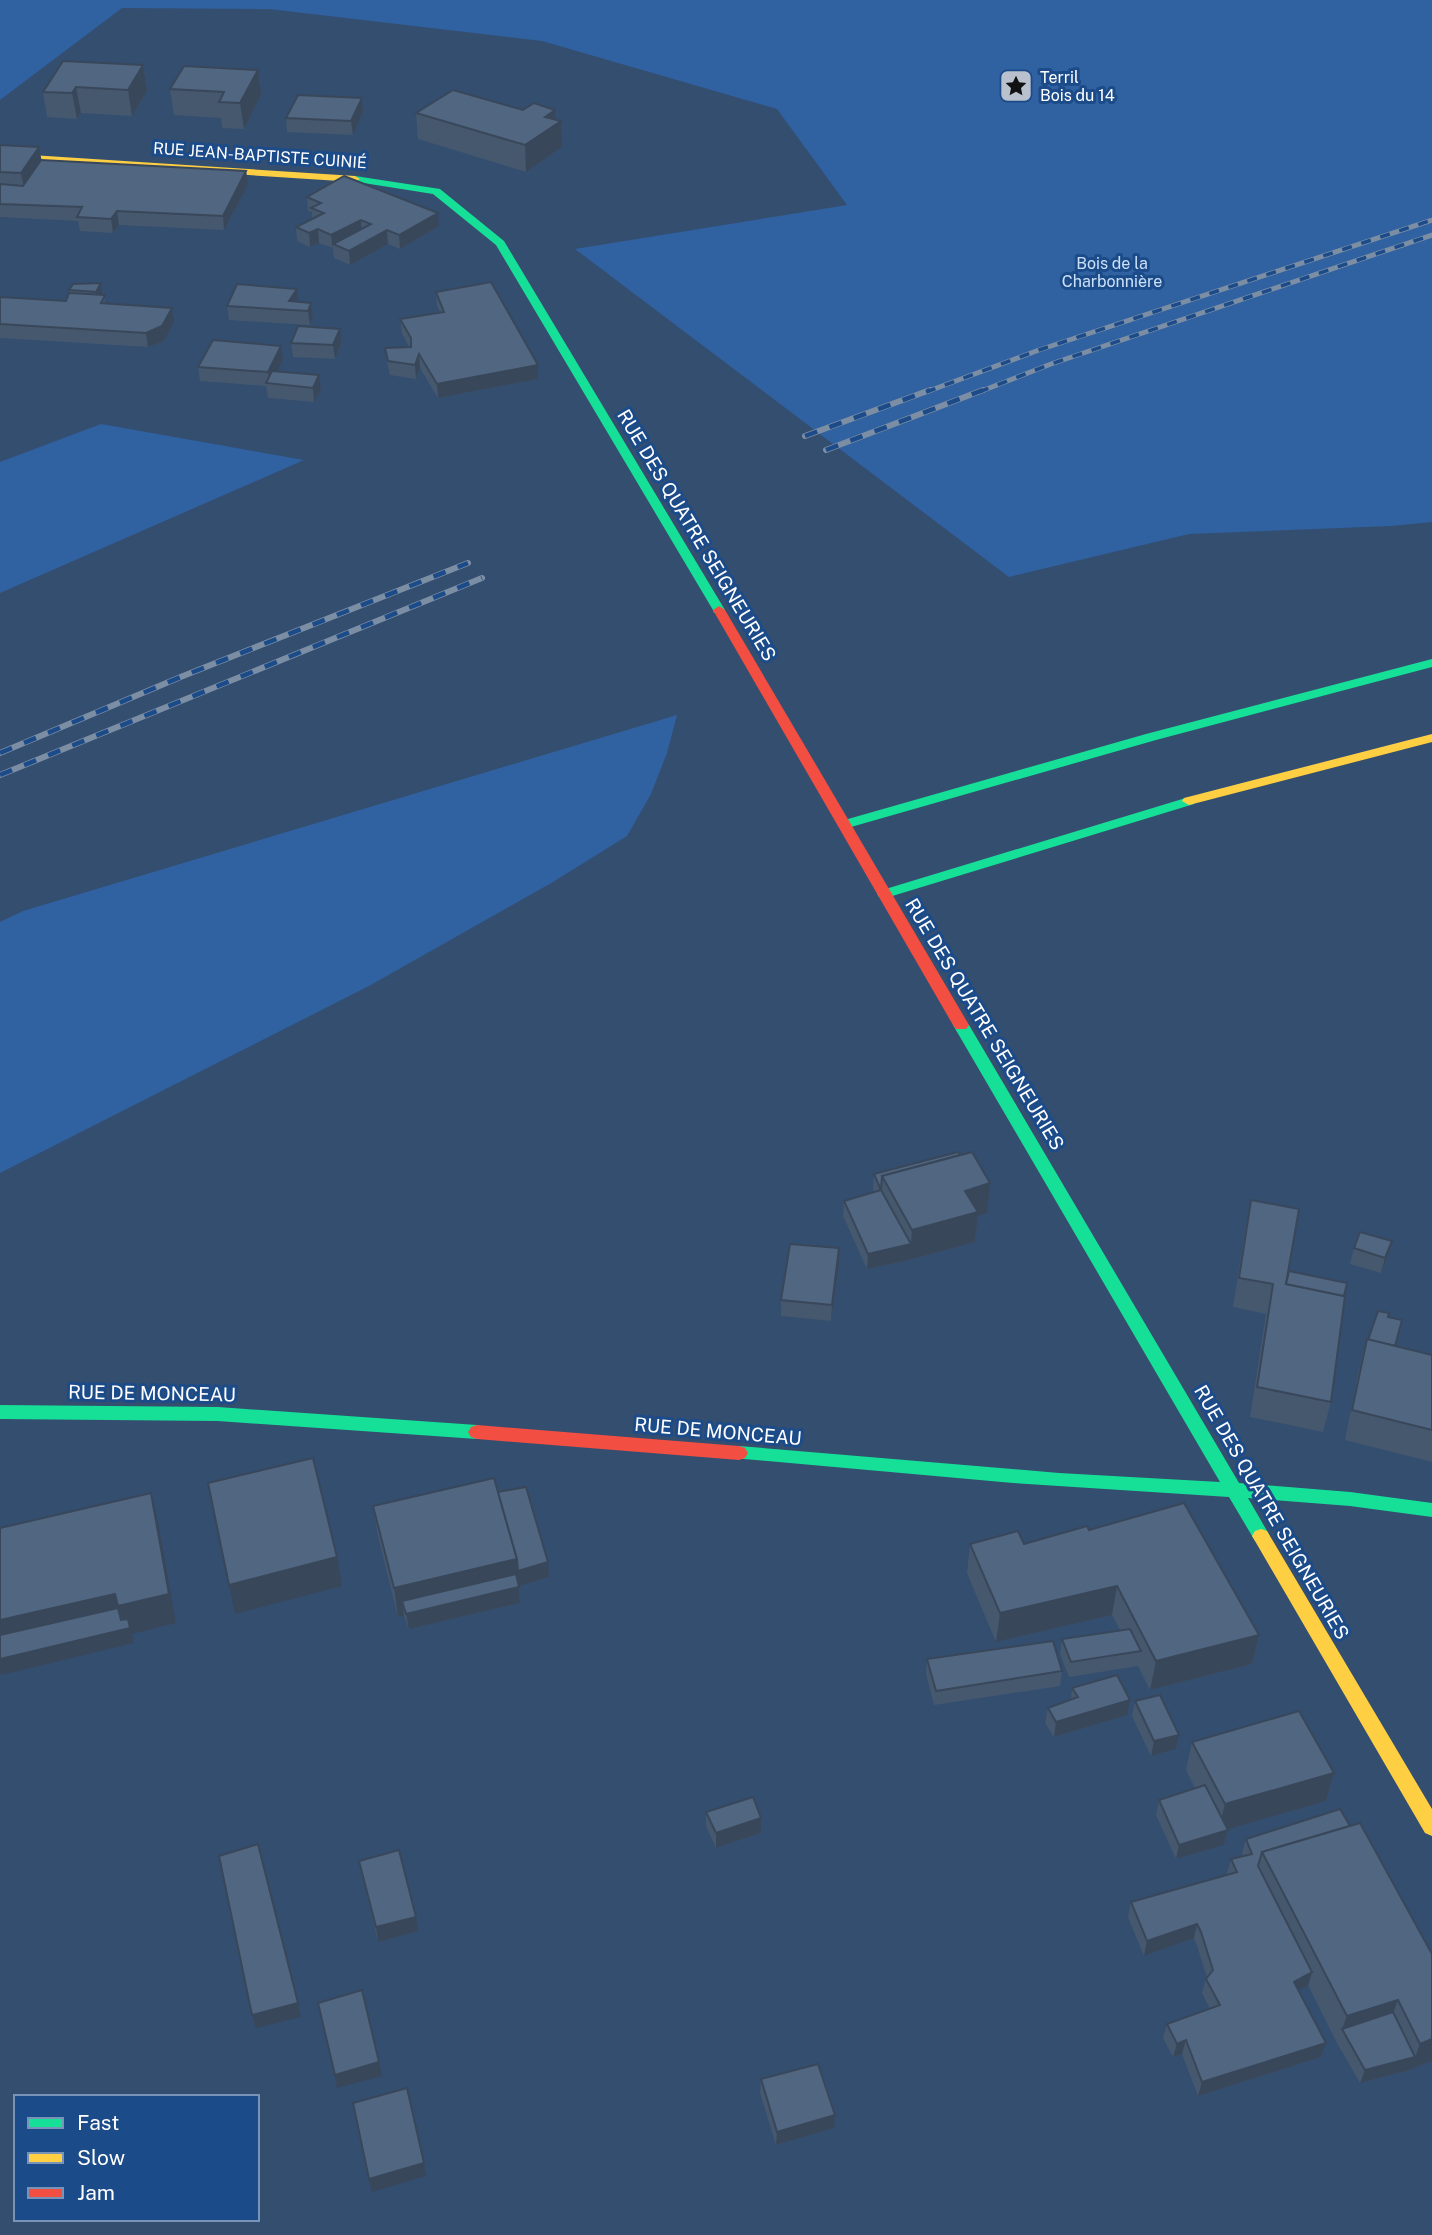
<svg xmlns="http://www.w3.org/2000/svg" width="1432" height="2235" viewBox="0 0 1432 2235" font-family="'Public Sans',sans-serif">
<rect width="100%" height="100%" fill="#344e70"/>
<g fill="#3061a0">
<polygon points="0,0 1432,0 1432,522 1391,526 1189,534 1009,577 575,249 847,205 777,109 542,41 269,9 122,8 0,100"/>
<polygon points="101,424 304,460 0,593 0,462"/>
<polygon points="677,715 667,753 651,794 627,836 553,882 369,986 0,1173 0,922 23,911"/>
</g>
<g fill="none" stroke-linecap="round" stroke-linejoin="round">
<g fill="#16e098" fill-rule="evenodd">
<polygon points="355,176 440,189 504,241 725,610 724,613 714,613 713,610 496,245 433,194 351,181 350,179"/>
<polygon points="1432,659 1432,667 1156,740 851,827 841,827 839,824 841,821 1146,734"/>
<polygon points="1189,797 1196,801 1194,804 889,897 879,897 877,894 879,891"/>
<polygon points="961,1020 969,1025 1239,1483 1350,1492 1432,1503 1432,1517 1350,1506 1248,1498 1270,1536 1267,1541 1261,1543 1255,1541 1229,1497 1013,1483 733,1458 730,1453 733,1448 739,1446 1059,1473 1220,1482 953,1025"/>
<polygon points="0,1405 218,1407 477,1425 483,1427 486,1432 483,1437 477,1439 218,1421 0,1419"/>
</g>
<g fill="#ffcf43" fill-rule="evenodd">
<polygon points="0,153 355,176 360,179 355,182 0,159"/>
<polygon points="1432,734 1432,742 1189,805 1182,801 1184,798"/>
<polygon points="1261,1529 1267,1531 1432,1809 1432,1836 1425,1833 1255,1541 1252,1536 1255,1531"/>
</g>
<g fill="#f24e42" fill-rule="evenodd">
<polygon points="719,606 725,610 969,1025 966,1029 956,1029 953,1025 713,610"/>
<polygon points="477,1425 739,1446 745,1448 748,1453 745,1458 739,1460 477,1439 471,1437 468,1432 471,1427"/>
</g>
<defs>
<g id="rail-far1">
<polyline points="926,392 1039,350 1432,220"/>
<polyline points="979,392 1051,364 1432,235"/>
</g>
<g id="rail">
<polyline points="805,436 930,390"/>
<polyline points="826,450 983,390"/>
<polyline points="0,753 183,676 468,563"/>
<polyline points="0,775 482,578"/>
</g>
</defs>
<use href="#rail-far1" stroke="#7c8ea4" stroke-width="5"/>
<use href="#rail" stroke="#7c8ea4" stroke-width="6"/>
<use href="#rail-far1" stroke="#1c4b89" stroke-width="3.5" stroke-dasharray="10" stroke-linecap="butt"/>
<use href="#rail" stroke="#1c4b89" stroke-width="4.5" stroke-dasharray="13" stroke-linecap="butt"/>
</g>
<g fill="#46586e">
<polygon points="143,65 147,91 132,116 81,113 77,119 47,117 43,92"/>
<polygon points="258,70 261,95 244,129 222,128 221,118 174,115 170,89"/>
<polygon points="363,112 353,135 287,132 286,118"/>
<polygon points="416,113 556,120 562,147 526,172 418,139"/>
<polygon points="0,145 41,160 246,171 248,185 224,230 119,225 113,233 80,231 78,221 0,217"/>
<polygon points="307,197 439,226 400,249 388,244 350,265 334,258 333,248 319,243 310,247 297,241 296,227 312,219 312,212 308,211"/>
<polygon points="101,283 103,295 106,304 174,322 164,341 148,347 0,338 0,297 66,301 70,293 69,290"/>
<polygon points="436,292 538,365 538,379 438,398 420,368 416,379 390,375 387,362 385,348 409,347 402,333 400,319 440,312 437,306"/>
<polygon points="298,302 311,303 313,317 310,325 229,320 227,306"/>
<polygon points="291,343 341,343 335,359 293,357"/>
<polygon points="281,346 283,360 277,371 319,375 321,390 314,402 268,398 266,386 200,381 198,367"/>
<polygon points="960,1155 990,1183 987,1213 978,1216 975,1242 909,1260 867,1269 843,1216 844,1201 874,1192 873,1190 874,1174"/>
<polygon points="1251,1200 1289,1271 1344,1296 1331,1402 1323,1432 1250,1417 1266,1314 1233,1307 1245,1230"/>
<polygon points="1354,1248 1388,1256 1381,1273 1350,1264"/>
<polygon points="839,1264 831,1321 781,1316 781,1300"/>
<polygon points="1388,1317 1395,1346 1432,1355 1432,1462 1345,1440 1359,1369 1367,1339"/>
<polygon points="498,1492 549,1577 519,1586 520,1603 409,1629 404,1616 398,1617 378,1536 373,1506"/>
<polygon points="1089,1530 1259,1635 1252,1664 1150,1690 1138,1666 1069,1677 1060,1654 1062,1639 1120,1630 1112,1615 996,1642 967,1573 970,1544 1024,1544"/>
<polygon points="927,1659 1062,1671 1060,1686 934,1705 926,1674"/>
<polygon points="1072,1688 1127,1715 1054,1737 1045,1723 1048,1708 1071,1699"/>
<polygon points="1135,1701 1179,1735 1176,1749 1151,1756 1132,1716"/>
<polygon points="1192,1742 1334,1773 1326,1801 1227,1829 1228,1830 1224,1845 1176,1859 1156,1815 1159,1800 1195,1788 1186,1770"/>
<polygon points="706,1812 761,1833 716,1848 706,1826"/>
<polygon points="1350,1826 1432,1954 1432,2061 1409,2070 1360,2083 1337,2043 1308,1985 1299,1991 1326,2043 1321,2057 1198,2096 1182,2054 1173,2057 1163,2038 1167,2024 1210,2009 1202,1993 1206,1979 1207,1977 1197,1946 1194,1938 1144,1956 1128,1917 1131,1902 1228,1875 1227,1873 1231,1859 1243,1856 1242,1853 1246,1839"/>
<polygon points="359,1861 418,1931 378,1942"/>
<polygon points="761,2079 834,2128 776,2145 760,2093"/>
</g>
<g fill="#39475a">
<polygon points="143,65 147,91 132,116 128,90"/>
<polygon points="258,70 261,95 244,129 240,103"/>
<polygon points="76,87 81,113 77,119 72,93"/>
<polygon points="362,98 363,112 353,135 351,121"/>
<polygon points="555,110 556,125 561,121 562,147 526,172 525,145 545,117"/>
<polygon points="39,147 44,173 26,199 21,173"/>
<polygon points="246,171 248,185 224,230 223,216"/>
<polygon points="117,211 119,225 113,233 111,219"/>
<polygon points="438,213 439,226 400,249 399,235"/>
<polygon points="361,220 362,234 333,244 333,249 331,235"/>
<polygon points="318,229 319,243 310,247 309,233"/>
<polygon points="387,230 388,244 350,265 349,251"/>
<polygon points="101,283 103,297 98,306 96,292"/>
<polygon points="297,289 298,303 289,301"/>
<polygon points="311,303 313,317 310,325 308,311"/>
<polygon points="172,308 174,322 164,341 148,347 146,333"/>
<polygon points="340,329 341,343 335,359 333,345"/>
<polygon points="281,346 283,360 271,384 269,384 268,372"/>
<polygon points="419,354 420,368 416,379 415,365"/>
<polygon points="538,365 538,379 438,398 437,384"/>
<polygon points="319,375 321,390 314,402 313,388"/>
<polygon points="990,1183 987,1213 978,1216 975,1242 909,1260 867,1269 868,1254 911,1244 912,1230 965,1191"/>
<polygon points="1392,1241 1388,1256 1381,1273 1385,1258"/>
<polygon points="839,1248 839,1264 831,1321 832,1305"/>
<polygon points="151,1493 158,1522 176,1623 132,1634 134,1643 1,1675 0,1671 0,1620"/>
<polygon points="337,1557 342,1586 235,1614 229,1585"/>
<polygon points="517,1559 548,1562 549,1577 519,1586 520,1603 409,1629 406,1614 402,1601 404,1616 398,1617 394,1588"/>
<polygon points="1117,1586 1112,1615 996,1642 1000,1613"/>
<polygon points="1259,1635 1252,1664 1150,1690 1156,1661"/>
<polygon points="1130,1700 1127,1715 1054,1737 1056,1722"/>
<polygon points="1179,1735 1176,1749 1151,1756 1154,1741"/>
<polygon points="1334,1773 1326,1801 1218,1832 1225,1804"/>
<polygon points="761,1818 761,1833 716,1848 716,1833"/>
<polygon points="1228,1830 1224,1845 1176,1859 1179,1845"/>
<polygon points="416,1917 418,1931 378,1942 376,1927"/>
<polygon points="1197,1924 1194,1938 1144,1956 1147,1941"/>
<polygon points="1312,1972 1308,1986 1289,1996 1294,1982"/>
<polygon points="1398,2000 1388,2026 1342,2029 1347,2016"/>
<polygon points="298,2003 301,2017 256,2028 252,2015"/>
<polygon points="1432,2039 1432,2061 1409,2070 1360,2083 1365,2070 1415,2057 1420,2044"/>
<polygon points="1186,2040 1182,2054 1173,2057 1177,2044"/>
<polygon points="1326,2043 1321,2057 1198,2096 1202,2082"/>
<polygon points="379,2062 382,2076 337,2088 335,2075"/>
<polygon points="835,2115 834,2128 776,2145 777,2132"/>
<polygon points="424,2163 426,2176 372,2192 369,2179"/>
</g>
<g fill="#516680" stroke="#39475a" stroke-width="2">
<polygon points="63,61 143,65 128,90 76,87 72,93 43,92"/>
<polygon points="184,66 258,70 240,103 219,102 224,92 170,89"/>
<polygon points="453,90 523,110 534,103 555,110 545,117 561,121 525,145 416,113"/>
<polygon points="298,95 362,98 351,121 286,118"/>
<polygon points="0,145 39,147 21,173 0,172"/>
<polygon points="41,160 246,171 223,216 117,211 111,219 77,217 82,207 0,204 0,184 23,186"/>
<polygon points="344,176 438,213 399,235 387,230 349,251 333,244 371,224 361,220 331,235 318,229 309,233 296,227 324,213 311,208 321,203 307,197"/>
<polygon points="491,282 538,365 437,384 419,354 415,365 388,361 385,348 411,347 411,338 400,319 444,312 436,292"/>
<polygon points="101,283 96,292 69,290 73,284"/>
<polygon points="237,284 297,289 289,301 311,303 308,311 227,306"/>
<polygon points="69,293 105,295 101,303 172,308 162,326 146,333 0,324 0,297 66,301"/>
<polygon points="298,326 340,329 333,345 291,343"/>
<polygon points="213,340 281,346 268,372 198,367"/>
<polygon points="272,371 319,375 313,388 266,383"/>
<polygon points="958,1152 960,1155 882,1176 881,1190 874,1174"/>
<polygon points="972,1152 990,1183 965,1191 978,1212 912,1230 882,1176"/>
<polygon points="881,1190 911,1244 868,1254 844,1201"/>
<polygon points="1251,1200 1299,1209 1286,1284 1345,1296 1331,1402 1257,1387 1273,1284 1239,1278"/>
<polygon points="1360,1232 1392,1241 1385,1258 1354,1248"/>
<polygon points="790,1244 839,1248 832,1305 781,1300"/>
<polygon points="1289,1271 1347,1283 1344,1296 1286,1284"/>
<polygon points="1378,1311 1389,1313 1388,1317 1402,1320 1395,1346 1368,1340"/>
<polygon points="1367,1339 1432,1355 1432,1430 1352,1410"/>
<polygon points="313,1458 337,1557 229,1585 208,1483"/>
<polygon points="494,1478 517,1559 394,1588 373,1506"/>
<polygon points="526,1487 548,1562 518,1571 517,1559 498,1492"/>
<polygon points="151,1493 169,1594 118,1606 115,1594 0,1620 0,1528"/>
<polygon points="1184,1503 1259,1635 1156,1661 1117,1586 1000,1613 970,1544 1018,1531 1024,1544 1087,1526 1089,1530"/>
<polygon points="516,1574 519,1587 406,1614 402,1601"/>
<polygon points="118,1608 121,1620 128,1619 130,1628 0,1659 0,1635"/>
<polygon points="1130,1629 1141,1651 1071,1662 1062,1639"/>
<polygon points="1053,1641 1062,1671 936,1691 927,1659"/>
<polygon points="1117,1675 1130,1700 1056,1722 1048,1708 1078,1697 1072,1688"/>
<polygon points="1160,1695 1179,1735 1154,1741 1135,1701"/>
<polygon points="1299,1711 1334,1773 1225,1804 1192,1742"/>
<polygon points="1205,1785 1228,1830 1179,1845 1159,1800"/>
<polygon points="753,1797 761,1818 716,1833 706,1812"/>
<polygon points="1340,1809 1350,1826 1262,1852 1258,1866 1312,1972 1294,1982 1326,2043 1202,2082 1186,2040 1177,2044 1167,2024 1220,2005 1206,1979 1213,1970 1201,1932 1197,1924 1147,1941 1131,1902 1237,1872 1231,1859 1252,1854 1246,1839"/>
<polygon points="1360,1823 1432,1954 1432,2039 1420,2044 1398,2000 1347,2016 1262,1852"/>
<polygon points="258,1844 298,2003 252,2015 219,1856"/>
<polygon points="399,1850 416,1917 376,1927 359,1861"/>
<polygon points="362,1990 379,2062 335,2075 318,2003"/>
<polygon points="1393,2012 1415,2057 1365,2070 1342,2029"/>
<polygon points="818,2064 835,2115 777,2132 761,2079"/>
<polygon points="407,2088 424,2163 369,2179 353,2103"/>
</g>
<defs>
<symbol id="sight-square" viewBox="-11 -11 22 22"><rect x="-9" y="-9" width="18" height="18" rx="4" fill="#b8c1cd" stroke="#1c4b89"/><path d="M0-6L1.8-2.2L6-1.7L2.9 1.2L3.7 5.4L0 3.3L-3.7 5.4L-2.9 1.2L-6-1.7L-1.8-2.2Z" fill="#111"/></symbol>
</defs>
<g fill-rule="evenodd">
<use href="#sight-square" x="997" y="67" width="38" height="38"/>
</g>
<g text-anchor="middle" stroke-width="6" stroke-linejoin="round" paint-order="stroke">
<g font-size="16" fill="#fff" stroke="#1c4b89" text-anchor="start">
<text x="1040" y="83">Terril<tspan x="1040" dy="18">Bois du 14</tspan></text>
</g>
<g font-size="16" fill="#fff" stroke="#1c4b89">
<text transform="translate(260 155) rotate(4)" y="6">RUE JEAN-BAPTISTE CUINIÉ</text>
</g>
<g font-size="16" fill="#cbe0f9" stroke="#1c4b89">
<text x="1112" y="269">Bois de la<tspan x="1112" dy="18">Charbonnière</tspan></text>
</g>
<g font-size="19" fill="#fff" stroke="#1c4b89">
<text transform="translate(697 535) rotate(59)" y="7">RUE DES QUATRE SEIGNEURIES</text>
<text transform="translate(985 1024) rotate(59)" y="7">RUE DES QUATRE SEIGNEURIES</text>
<text transform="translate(152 1393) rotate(1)" y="7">RUE DE MONCEAU</text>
<text transform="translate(718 1431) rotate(5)" y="7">RUE DE MONCEAU</text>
<text transform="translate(1272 1512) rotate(60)" y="7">RUE DES QUATRE SEIGNEURIES</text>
</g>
</g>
<rect x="14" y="2095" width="245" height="126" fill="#1c4b89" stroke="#7793b8" stroke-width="2"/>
<rect x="28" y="2118" width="35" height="10" fill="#16e098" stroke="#7793b8" stroke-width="2"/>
<text x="77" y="2130" font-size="21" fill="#ffffff">Fast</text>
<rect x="28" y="2153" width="35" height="10" fill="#ffcf43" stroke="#7793b8" stroke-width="2"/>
<text x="77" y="2165" font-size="21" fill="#ffffff">Slow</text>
<rect x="28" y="2188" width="35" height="10" fill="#f24e42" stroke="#7793b8" stroke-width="2"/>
<text x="77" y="2200" font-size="21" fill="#ffffff">Jam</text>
</svg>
